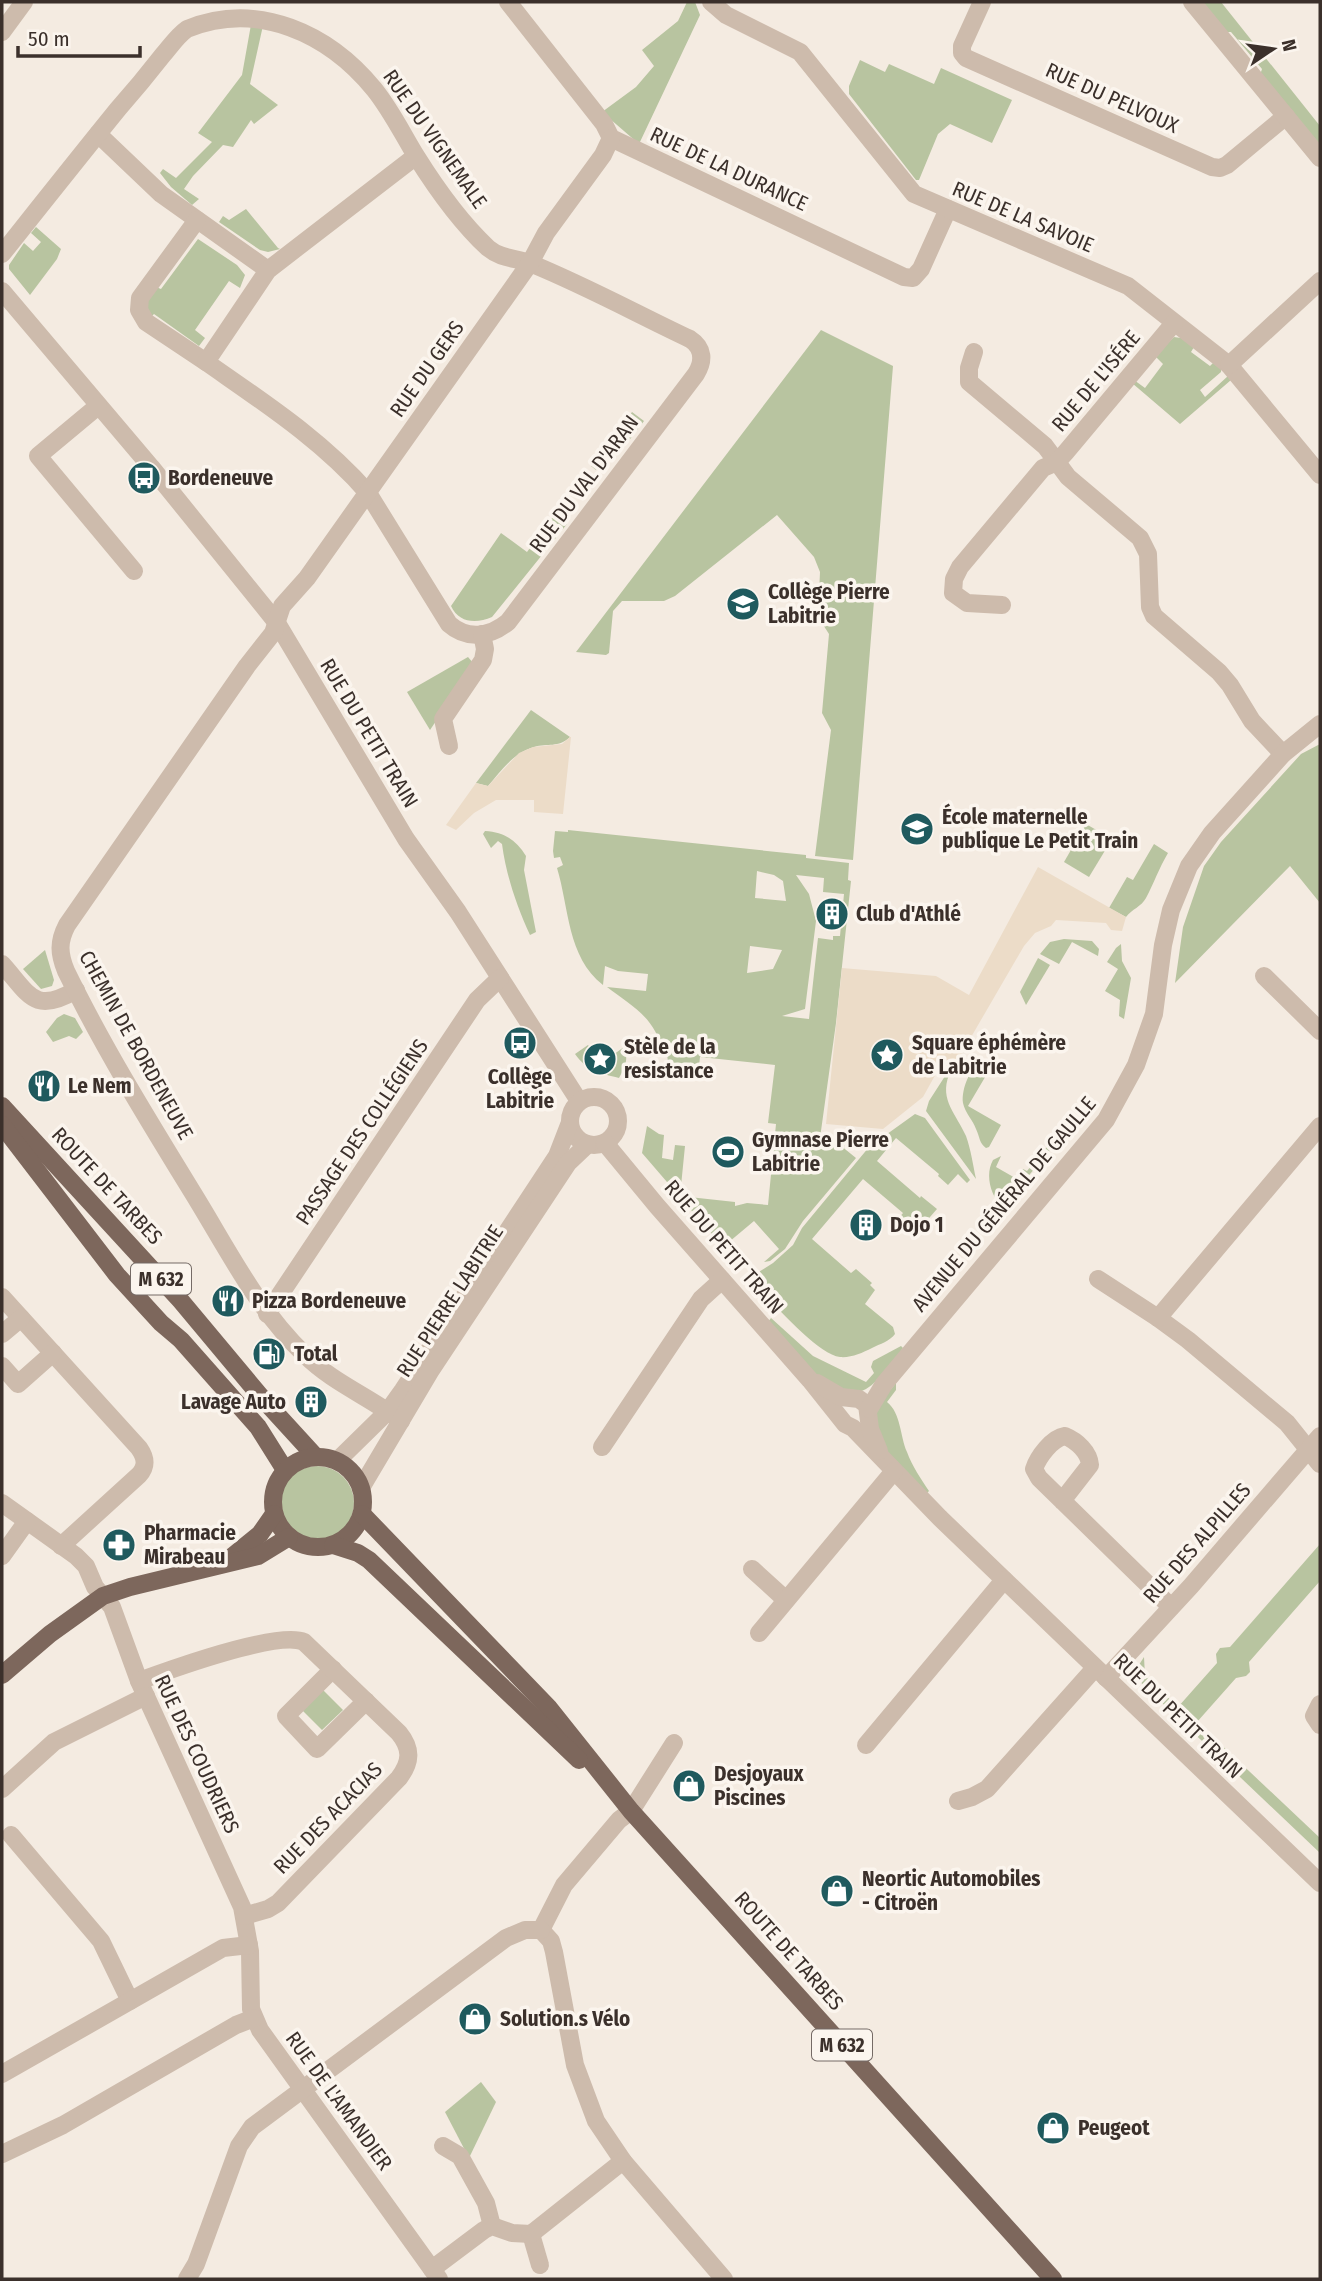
<svg xmlns="http://www.w3.org/2000/svg" width="1322" height="2281" viewBox="0 0 1322 2281" font-family="'Fira Sans Condensed',sans-serif">
<rect width="100%" height="100%" fill="#f4ebe1"/>
<g fill="#b8c4a0" fill-rule="evenodd">
<polygon points="687,2 695,2 700,15 639,144 602,112 636,87 654,66 642,50 678,21"/>
<polygon points="1199,2 1221,2 1320,126 1320,147 1260,75 1262,69 1231,32 1224,32"/>
<polygon points="252,19 264,21 250,84 278,105 254,124 251,120 233,147 223,145 193,176 184,189 199,199 192,205 171,187 160,173 163,169 176,178 212,142 198,133 242,75"/>
<polygon points="860,60 885,72 889,64 934,84 941,68 1012,100 992,143 950,124 938,134 919,180 916,180 849,94 849,86"/>
<polygon points="246,209 278,248 280,249 268,252 260,250 219,222 223,216 229,220"/>
<polygon points="36,227 61,249 57,259 30,295 9,269 9,265 24,243 33,251 41,242 31,233"/>
<polygon points="198,239 237,265 245,275 240,288 229,281 195,330 205,338 199,346 154,314 150,318 146,301 156,287 161,289"/>
<polygon points="821,330 893,366 853,860 815,856 831,730 822,713 829,634 818,617 820,572 814,557 777,515 675,596 664,601 622,601 613,611 609,653 606,655 576,652"/>
<polygon points="1174,337 1181,338 1194,347 1191,352 1210,366 1214,362 1221,369 1221,372 1200,390 1205,397 1228,376 1231,380 1180,424 1132,383 1134,380 1145,388 1163,364 1155,356"/>
<polygon points="632,412 644,421 627,443 619,439 596,470 591,466"/>
<path d="M554,515L567,524L492,617C476,624 459,623 451,606L501,533L527,552Z"/>
<polygon points="468,657 474,664 430,730 407,692"/>
<path d="M531,710L570,737C558,748 548,743 534,747C513,753 501,771 488,786L476,783Z"/>
<polygon points="1320,744 1320,903 1290,866 1175,983 1183,927 1204,866 1221,842 1301,754"/>
<polygon points="1086,824 1112,839 1089,877 1064,862"/>
<path d="M568,830L806,855V858L849,863L848,880L851,881L836,1023L820,1138L835,1141L856,1158L803,1221L785,1249L770,1261L764,1262L779,1249L754,1221L723,1247L642,1153L647,1126L659,1134L664,1135L662,1158L673,1160L675,1145L685,1146L680,1196L735,1202V1206L747,1203L768,1205L776,1124L768,1123L775,1065L700,1057L699,1066L668,1062L667,1054L662,1052C657,1019 632,1006 607,987L646,991L648,974L618,971L605,966L603,985C567,957 569,907 557,868L563,865L560,857L554,858L553,851L555,831L568,832ZM757,871L774,875L783,881L786,901L755,898ZM796,875L824,878L823,892L844,894L840,936H833V940L818,938L809,1019L782,1016L805,1009L816,921L809,894ZM750,946L782,950L773,969L747,973Z"/>
<path d="M485,831C504,832 516,840 526,856L524,870L536,932L530,935C517,907 506,875 502,844L498,841L491,848L483,834Z"/>
<path d="M1154,844L1168,853C1159,868 1154,883 1146,898C1141,907 1132,909 1126,917L1109,908L1127,877L1133,880Z"/>
<polygon points="1064,939 1092,941 1099,949 1098,956 1072,942 1059,964 1040,954 1050,942"/>
<polygon points="1121,944 1122,961 1131,978 1124,1019 1119,1016 1120,1000 1105,991 1118,969 1107,962 1116,948"/>
<polygon points="45,950 54,980 52,986 41,989 23,969"/>
<polygon points="1038,958 1050,965 1026,1005 1020,992"/>
<polygon points="64,1014 75,1018 83,1032 76,1039 69,1036 53,1042 46,1032 57,1018"/>
<path d="M588,1045L595,1055L594,1060L598,1066L605,1064L606,1060L624,1047C629,1060 625,1067 619,1078C600,1073 587,1071 575,1054Z"/>
<path d="M985,1059L994,1062L968,1106L1001,1125L989,1147L986,1148C979,1143 980,1137 976,1129C973,1120 965,1113 963,1103C961,1089 971,1064 985,1059Z"/>
<path d="M947,1073L949,1075C939,1100 957,1115 966,1136C971,1150 973,1165 976,1179L926,1111L929,1101Z"/>
<path d="M915,1114L925,1118L970,1180L967,1183L958,1174L948,1185L938,1176L939,1174L896,1138L877,1161L920,1198L921,1196L937,1209L916,1233L899,1218L903,1213L863,1179L812,1239L851,1273L856,1269L872,1283L870,1285L875,1290L865,1304L893,1327L895,1334C890,1341 880,1344 872,1348C862,1353 851,1358 840,1357C816,1354 767,1296 749,1278L773,1263L793,1245L802,1228L869,1147Z"/>
<path d="M1055,1137L1059,1140L1002,1207C990,1195 985,1174 993,1160L1001,1156L996,1167L1017,1179L1023,1169L1027,1171Z"/>
<path d="M771,1318L813,1356L866,1382L874,1373L871,1367L873,1361L901,1346L903,1348C893,1361 880,1381 866,1389C833,1408 788,1343 768,1322Z"/>
<path d="M896,1383V1390L887,1402C901,1413 900,1436 907,1452C912,1466 921,1479 929,1491L926,1494C906,1473 863,1439 879,1406C883,1398 890,1390 896,1383Z"/>
<circle cx="317" cy="1503" r="37"/>
<polygon points="1320,1544 1320,1581 1249,1662 1250,1672 1246,1676 1236,1678 1197,1722 1320,1838 1320,1853 1142,1684 1137,1668 1144,1657 1145,1676 1178,1707 1217,1663 1216,1654 1220,1648 1230,1647"/>
<polygon points="322,1689 343,1710 322,1730 302,1710"/>
<polygon points="481,2082 496,2102 469,2158 445,2112"/>
</g>
<g fill="#ecdcc8">
<polygon points="570,737 571,737 563,814 534,812 534,800 496,800 474,813 456,830 446,825 476,783 488,786 519,753 533,747 562,744"/>
<polygon points="1038,867 1126,917 1122,931 1111,930 1106,923 1056,920 1051,926 1035,933 1024,946 949,1075 944,1071 938,1070 923,1097 883,1129 826,1124 842,968 936,976 969,995"/>
</g>
<g fill="none" stroke-linecap="round" stroke-linejoin="round">
<g stroke="#cdbbac" stroke-width="18">
<polyline points="508,2 604,124 611,138 904,277 913,278 921,269 948,209"/>
<polyline points="711,2 726,15 800,52 914,194 1128,286 1229,365 1320,475"/>
<polyline points="982,2 962,46 962,53 966,58 1212,167 1220,168 1227,165 1286,116"/>
<polyline points="1192,2 1320,158"/>
<polyline points="2,32 24,2"/>
<polyline points="98,134 161,194 268,270"/>
<polyline points="197,220 140,298 139,310 146,322 206,362"/>
<path d="M2,254C41,205 79,157 118,109C133,92 148,74 162,56C170,47 177,36 187,29C258,0 329,34 374,89C391,110 402,133 416,156C436,188 460,222 488,248C501,259 517,258 532,264C586,286 637,314 690,339C704,348 704,361 696,374L508,622C490,637 467,640 449,624L368,493C322,440 263,402 206,362L268,270L416,156"/>
<polyline points="2,291 151,467 277,623 406,839 458,912 579,1101"/>
<polyline points="974,352 969,368 969,382 1045,446 1068,477 1140,538 1148,554 1150,607 1154,616 1219,672 1230,685 1252,721 1283,754"/>
<polyline points="1229,365 1320,281"/>
<polyline points="98,406 38,456 134,571"/>
<polyline points="1002,605 967,603 953,593 954,579 960,567 1043,468 1057,462 1066,452 1174,323"/>
<polyline points="449,746 443,719 483,660 485,649 482,634"/>
<path d="M2,964C29,994 34,1015 76,990"/>
<polyline points="1264,976 1320,1031"/>
<circle cx="594" cy="1121" r="24"/>
<polyline points="1320,1126 1158,1318 1188,1340 1287,1423 1320,1464"/>
<polyline points="605,1143 657,1206 810,1380 845,1424 853,1428 940,1518 1320,1883"/>
<polyline points="1098,1279 1158,1318"/>
<path d="M2,1297L139,1448C146,1458 147,1466 139,1475L61,1546"/>
<polyline points="267,1314 477,1000 500,978"/>
<polyline points="2,1334 21,1318"/>
<polyline points="2,1366 18,1384 53,1353"/>
<polyline points="817,1383 841,1397 859,1399 867,1405 870,1429 879,1451"/>
<polyline points="869,1409 884,1384 1106,1120 1136,1065 1154,1014 1163,945 1171,910 1189,866 1212,833 1283,754 1320,724"/>
<path d="M401,1421C370,1397 333,1383 305,1355C258,1310 229,1252 196,1198C150,1123 104,1049 66,971C59,954 58,942 67,925L247,666L273,633L282,606L307,578L530,263L546,233L603,155L611,138"/>
<polyline points="602,1447 701,1299 722,1280"/>
<polyline points="337,1461 388,1411 403,1390 557,1156 569,1125"/>
<polyline points="361,1488 431,1370 568,1163 587,1145"/>
<path d="M1062,1501L1090,1465C1089,1452 1077,1441 1065,1436C1052,1438 1038,1457 1034,1469L1039,1478L1171,1607"/>
<polyline points="2,1503 76,1556 86,1566 95,1587 112,1607 139,1681 242,1907 250,1951 251,2009 260,2030 439,2279"/>
<polyline points="2,1556 27,1521"/>
<polyline points="752,1569 786,1600"/>
<polyline points="759,1633 894,1471"/>
<polyline points="333,1669 286,1716 317,1749 366,1701"/>
<polyline points="1106,1678 1191,1586 1320,1436"/>
<path d="M139,1681C169,1670 278,1630 304,1642L399,1733C412,1749 411,1762 399,1778L278,1903L268,1909L244,1916"/>
<polyline points="1320,1704 1314,1716 1320,1725"/>
<polyline points="866,1745 1004,1580"/>
<polyline points="2,1789 54,1742 146,1696"/>
<polyline points="958,1801 972,1797 987,1789 1095,1668"/>
<polyline points="11,1835 101,1941 130,2001"/>
<polyline points="541,1930 551,1941 554,1952 575,2065 596,2121 623,2161 724,2279"/>
<polyline points="541,1930 564,1885 619,1820 631,1811 674,1743"/>
<polyline points="2,2074 223,1948 249,1945"/>
<polyline points="443,2146 460,2156 486,2203 492,2226"/>
<polyline points="2,2154 63,2125 236,2025 254,2018"/>
<polyline points="531,2234 540,2265"/>
<polyline points="432,2269 484,2230 492,2226 512,2233 531,2234 623,2161"/>
<polyline points="187,2279 196,2264 239,2146 252,2127 506,1938 525,1930 541,1930"/>
</g>
<g stroke="#7d675c" stroke-width="18">
<polyline points="2,1106 181,1301 262,1398 315,1456"/>
<polyline points="2,1125 117,1275 161,1323 181,1340 258,1427 285,1470"/>
<circle cx="318" cy="1502" r="45"/>
<polyline points="362,1514 549,1708 631,1811 1053,2279"/>
<polyline points="333,1545 358,1553 369,1560 579,1760"/>
<polyline points="228,1560 260,1534 274,1514"/>
<polyline points="2,1675 50,1634 103,1596 130,1587 258,1556 289,1537"/>
</g>
</g>
<defs>
<symbol id="bus-disc" viewBox="-11 -11 22 22"><circle r="9.5" fill="#1f5a5e" stroke="#fbf5ee"/><path d="M-5-6H5V4H4V6H2V4H-2V6H-4V4H-5ZM-3.5-4V0h7V-4ZM-3.5 1.2v1.5H-2V1.2ZM2 1.2v1.5H3.5V1.2Z" fill="#fff"/></symbol>
<symbol id="school-disc" viewBox="-11 -11 22 22"><circle r="9.5" fill="#1f5a5e" stroke="#fbf5ee"/><path d="M0-5L7-2L0 1L-7-2ZM-4 1L0 2.5L4 1V4Q0 6-4 4Z" fill="#fff"/></symbol>
<symbol id="building-disc" viewBox="-11 -11 22 22"><circle r="9.5" fill="#1f5a5e" stroke="#fbf5ee"/><path d="M-4-6H4V6H1V3H-1V6H-4ZM-2.5-4.3h1.7v1.8h-1.7ZM.8-4.3h1.7v1.8H.8ZM-2.5-1h1.7V.8h-1.7ZM.8-1h1.7V.8H.8Z" fill="#fff"/></symbol>
<symbol id="sight-disc" viewBox="-11 -11 22 22"><circle r="9.5" fill="#1f5a5e" stroke="#fbf5ee"/><path d="M0-6L1.8-2.2L6-1.7L2.9 1.2L3.7 5.4L0 3.3L-3.7 5.4L-2.9 1.2L-6-1.7L-1.8-2.2Z" fill="#fff"/></symbol>
<symbol id="restaurant-disc" viewBox="-11 -11 22 22"><circle r="9.5" fill="#1f5a5e" stroke="#fbf5ee"/><path d="M-5-6h1v4h1v-4h1v4h1v-4h1v5L-1.5 .5V6h-2V.5L-5-1ZM5-6V6H3V1.5H1.5Q1.5-4 5-6Z" fill="#fff"/></symbol>
<symbol id="stadium-disc" viewBox="-11 -11 22 22"><circle r="9.5" fill="#1f5a5e" stroke="#fbf5ee"/><path d="M0-5a6.5 5 0 1 0 0 10a6.5 5 0 1 0 0-10ZM-3.5-1.8h7v3.6h-7Z" fill="#fff"/></symbol>
<symbol id="fuel-disc" viewBox="-11 -11 22 22"><circle r="9.5" fill="#1f5a5e" stroke="#fbf5ee"/><path d="M-5.5-6h7V0h2V4h1.3V-2.5L3-4.5l.8-.8L6-3V5H2.5V1h-1V6h-7ZM-4.2-4.7v3.2H.2V-4.7Z" fill="#fff"/></symbol>
<symbol id="pharmacy-disc" viewBox="-11 -11 22 22"><circle r="9.5" fill="#1f5a5e" stroke="#fbf5ee"/><path d="M-2-6h4v4h4v4h-4v4h-4v-4h-4v-4h4Z" fill="#fff"/></symbol>
<symbol id="shop-disc" viewBox="-11 -11 22 22"><circle r="9.5" fill="#1f5a5e" stroke="#fbf5ee"/><path d="M-5-2.5h2.3a2.7 3.5 0 0 1 5.4 0H5L5.5 6h-11ZM-1.5-2.5h3a1.5 2.3 0 0 0-3 0Z" fill="#fff"/></symbol>
</defs>
<g fill-rule="evenodd">
<use href="#bus-disc" x="125" y="459" width="38" height="38"/>
<use href="#school-disc" x="724" y="585" width="38" height="38"/>
<use href="#school-disc" x="898" y="810" width="38" height="38"/>
<use href="#building-disc" x="813" y="895" width="38" height="38"/>
<use href="#bus-disc" x="501" y="1024" width="38" height="38"/>
<use href="#sight-disc" x="868" y="1036" width="38" height="38"/>
<use href="#sight-disc" x="581" y="1040" width="38" height="38"/>
<use href="#restaurant-disc" x="25" y="1067" width="38" height="38"/>
<use href="#stadium-disc" x="709" y="1133" width="38" height="38"/>
<use href="#building-disc" x="847" y="1206" width="38" height="38"/>
<use href="#restaurant-disc" x="209" y="1282" width="38" height="38"/>
<use href="#fuel-disc" x="250" y="1335" width="38" height="38"/>
<use href="#building-disc" x="292" y="1383" width="38" height="38"/>
<use href="#pharmacy-disc" x="100" y="1526" width="38" height="38"/>
<use href="#shop-disc" x="670" y="1767" width="38" height="38"/>
<use href="#shop-disc" x="818" y="1872" width="38" height="38"/>
<use href="#shop-disc" x="456" y="2000" width="38" height="38"/>
<use href="#shop-disc" x="1034" y="2109" width="38" height="38"/>
</g>
<g text-anchor="middle" stroke-width="7" stroke-linejoin="round" paint-order="stroke">
<g fill="#fbf5ee" stroke="#756b66" stroke-width="2">
<rect x="131" y="1263.5" width="60" height="31" rx="5"/>
<rect x="812" y="2029.5" width="60" height="31" rx="5"/>
</g>
<g font-size="19" font-weight="bold" fill="#3b302b">
<text x="161" y="1286">M 632</text>
<text x="842" y="2052">M 632</text>
</g>
<g font-size="21" fill="#3b302b" stroke="#fbf5ee">
<text transform="translate(1112 98) rotate(24)" y="7">RUE DU PELVOUX</text>
<text transform="translate(435 139) rotate(55)" y="7">RUE DU VIGNEMALE</text>
<text transform="translate(729 169) rotate(25)" y="7">RUE DE LA DURANCE</text>
<text transform="translate(1023 217) rotate(23)" y="7">RUE DE LA SAVOIE</text>
<text transform="translate(427 369) rotate(-55)" y="7">RUE DU GERS</text>
<text transform="translate(1096 381) rotate(-50)" y="7">RUE DE L'ISÉRE</text>
<text transform="translate(584 484) rotate(-53)" y="7">RUE DU VAL D'ARAN</text>
<text transform="translate(369 733) rotate(59)" y="7">RUE DU PETIT TRAIN</text>
<text transform="translate(136 1045) rotate(61)" y="7">CHEMIN DE BORDENEUVE</text>
<text transform="translate(362 1132) rotate(-56)" y="7">PASSAGE DES COLLÉGIENS</text>
<text transform="translate(107 1186) rotate(47)" y="7">ROUTE DE TARBES</text>
<text transform="translate(1004 1204) rotate(-50)" y="7">AVENUE DU GÉNÉRAL DE GAULLE</text>
<text transform="translate(724 1247) rotate(49)" y="7">RUE DU PETIT TRAIN</text>
<text transform="translate(450 1301) rotate(-57)" y="7">RUE PIERRE LABITRIE</text>
<text transform="translate(1197 1543) rotate(-49)" y="7">RUE DES ALPILLES</text>
<text transform="translate(1178 1716) rotate(44)" y="7">RUE DU PETIT TRAIN</text>
<text transform="translate(197 1754) rotate(65)" y="7">RUE DES COUDRIERS</text>
<text transform="translate(328 1818) rotate(-46)" y="7">RUE DES ACACIAS</text>
<text transform="translate(789 1951) rotate(48)" y="7">ROUTE DE TARBES</text>
<text transform="translate(339 2101) rotate(54)" y="7">RUE DE L'AMANDIER</text>
</g>
<g font-size="21" font-weight="bold" fill="#3b302b" stroke="#fbf5ee" text-anchor="start">
<text x="168" y="485">Bordeneuve</text>
<text x="768" y="599">Collège Pierre<tspan x="768" dy="24">Labitrie</tspan></text>
<text x="942" y="824">École maternelle<tspan x="942" dy="24">publique Le Petit Train</tspan></text>
<text x="856" y="921">Club d'Athlé</text>
<text x="912" y="1050">Square éphémère<tspan x="912" dy="24">de Labitrie</tspan></text>
<text x="624" y="1054">Stèle de la<tspan x="624" dy="24">resistance</tspan></text>
<text x="520" y="1084" text-anchor="middle">Collège<tspan x="520" dy="24">Labitrie</tspan></text>
<text x="68" y="1093">Le Nem</text>
<text x="752" y="1147">Gymnase Pierre<tspan x="752" dy="24">Labitrie</tspan></text>
<text x="890" y="1232">Dojo 1</text>
<text x="252" y="1308">Pizza Bordeneuve</text>
<text x="294" y="1361">Total</text>
<text x="286" y="1409" text-anchor="end">Lavage Auto</text>
<text x="144" y="1540">Pharmacie<tspan x="144" dy="24">Mirabeau</tspan></text>
<text x="714" y="1781">Desjoyaux<tspan x="714" dy="24">Piscines</tspan></text>
<text x="862" y="1886">Neortic Automobiles<tspan x="862" dy="24">- Citroën</tspan></text>
<text x="500" y="2026">Solution.s Vélo</text>
<text x="1078" y="2135">Peugeot</text>
</g>
</g>
<rect width="1322" height="2281" fill="none" stroke="#3b302b" stroke-width="7"/>
<g transform="translate(1273 49) rotate(77)" stroke="#fbf5ee" stroke-width="5" paint-order="stroke">
<path d="M0-5L12 26L0 18L-12 26Z" fill="#3b302b"/>
<text y="-10" font-size="19" font-weight="bold" text-anchor="middle" fill="#3b302b">N</text>
</g>
<path d="M18 46v10h122v-10" fill="none" stroke="#3b302b" stroke-width="3.5"/>
<text x="28" y="46" font-size="21" fill="#3b302b" stroke="#fbf5ee" stroke-width="5" paint-order="stroke">50 m</text>
</svg>
